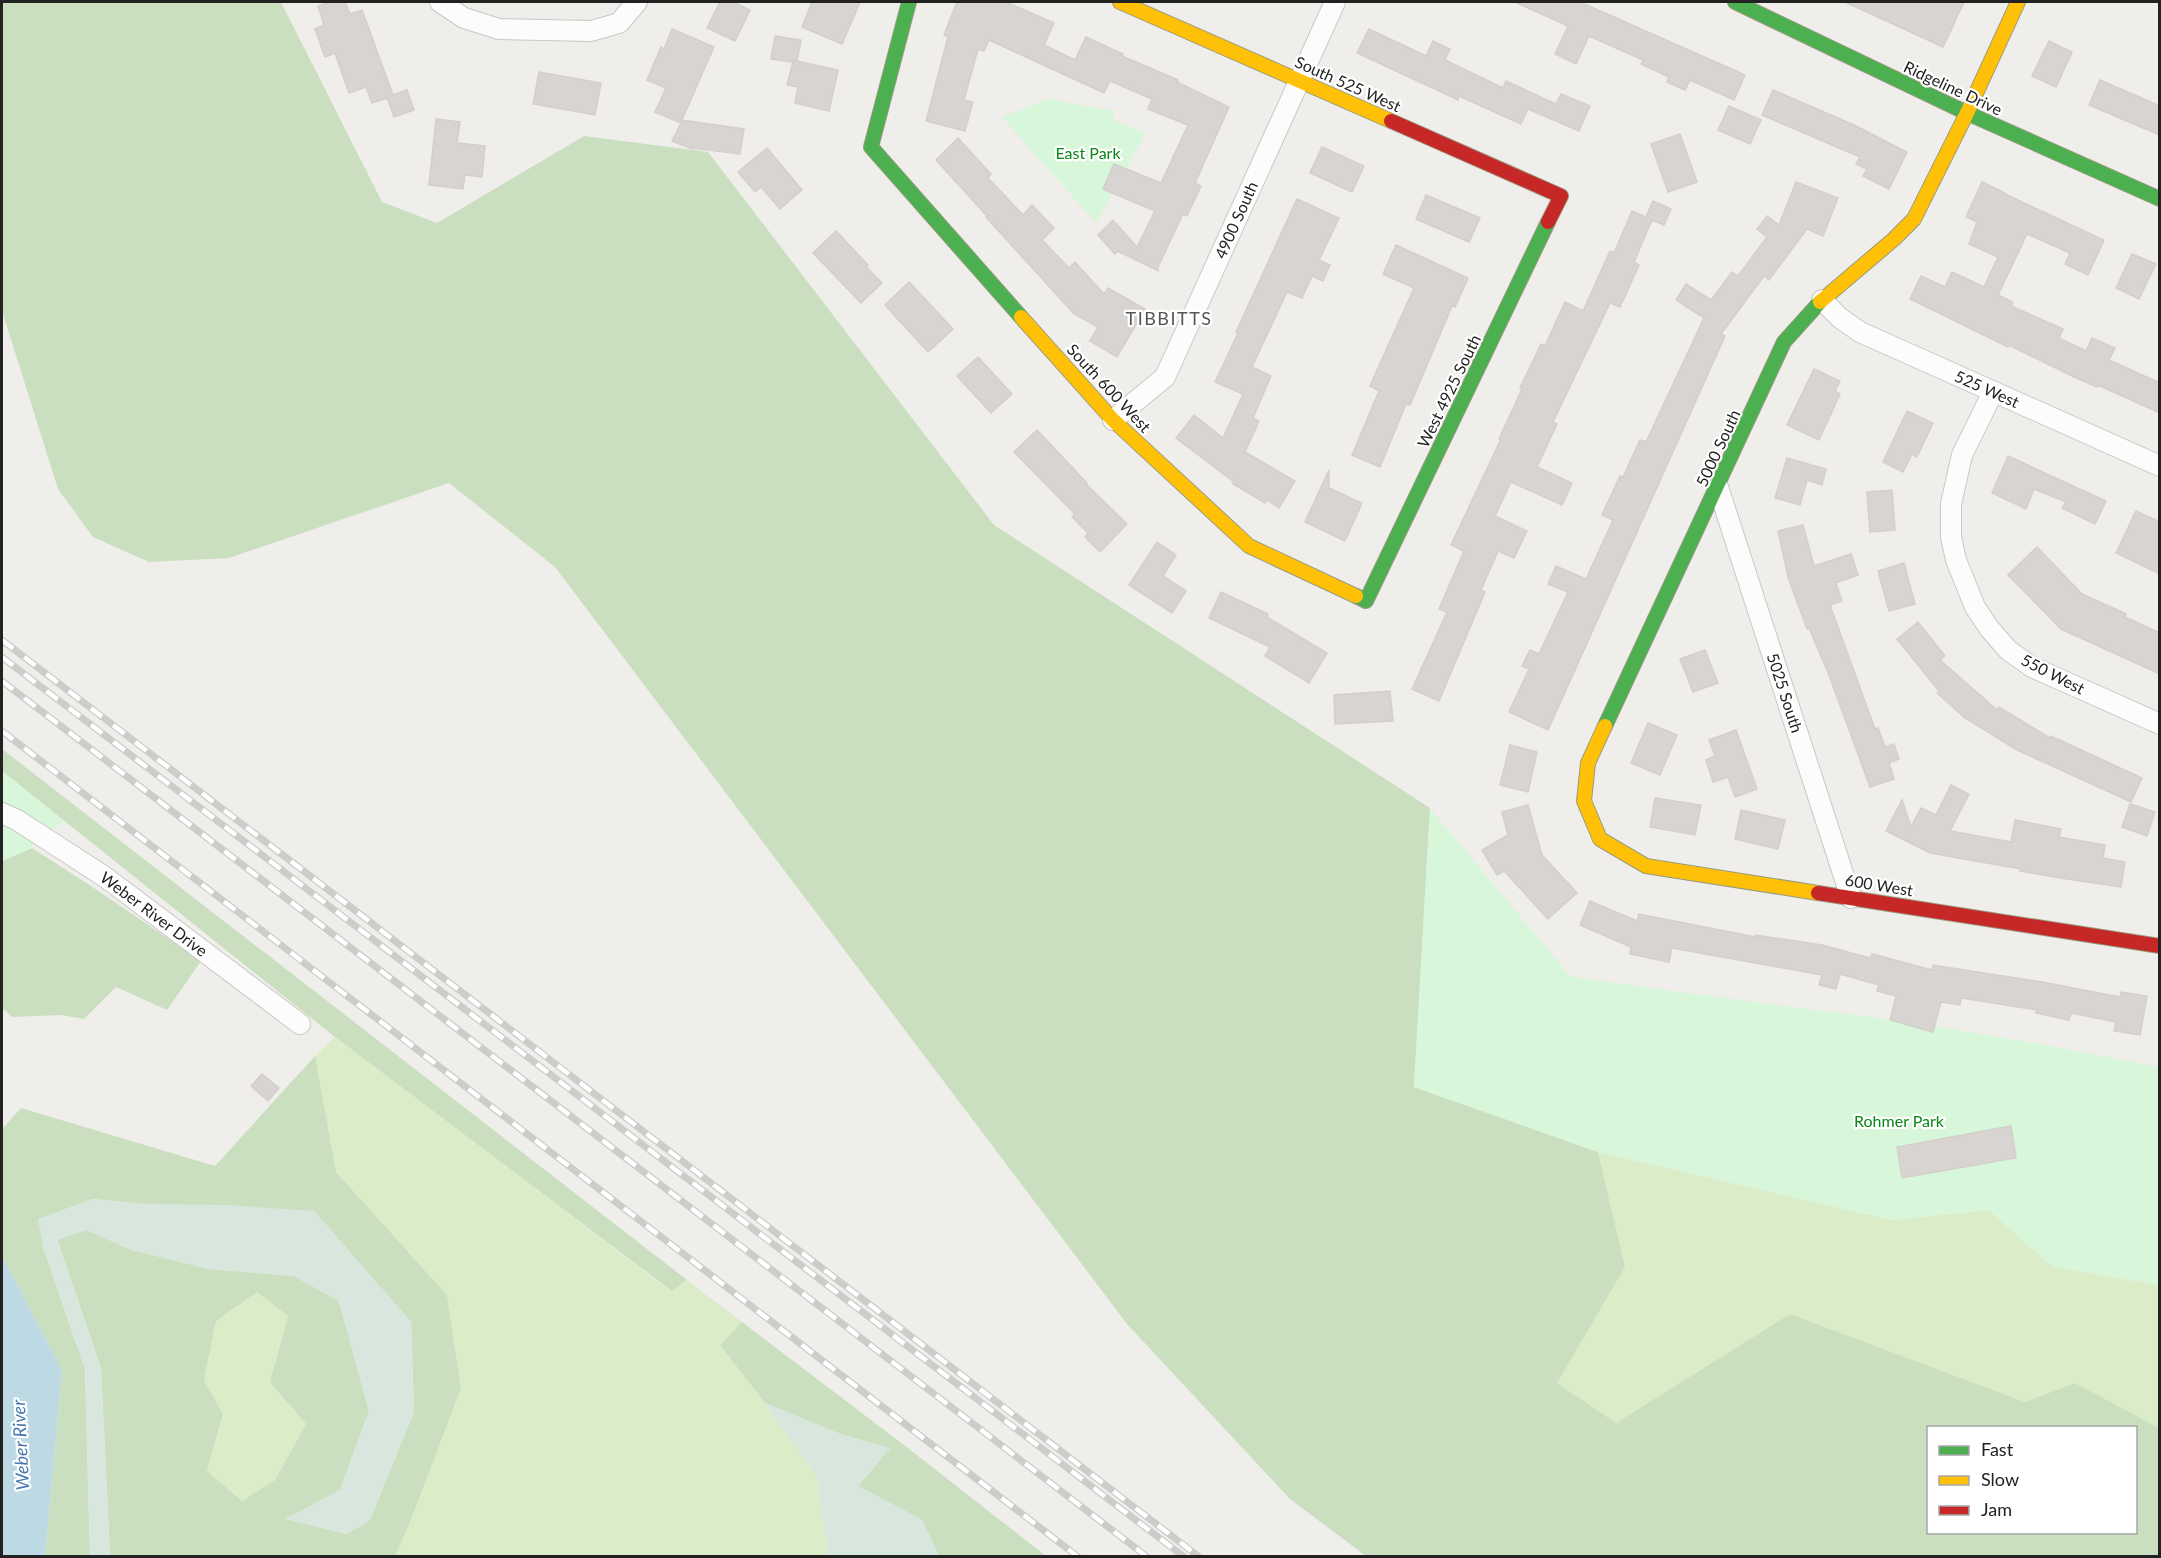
<svg xmlns="http://www.w3.org/2000/svg" width="2161" height="1558" viewBox="0 0 2161 1558" font-family="Lato,sans-serif">
<rect width="100%" height="100%" fill="#f0eeea"/>
<g fill="#dbedc8">
<polygon points="335,1037 671,1291 687,1280 742,1322 720,1345 765,1403 817,1477 828,1556 393,1556 461,1388 447,1295 336,1172 315,1056"/>
<polygon points="1598,1152 1892,1220 1989,1210 2053,1267 2159,1285 2159,1428 2075,1383 2025,1402 1790,1314 1616,1423 1556,1383 1625,1267"/>
<polygon points="257,1292 288,1316 270,1382 306,1424 275,1480 242,1501 207,1471 223,1414 204,1380 216,1321"/>
</g>
<g fill="#cadfbf" fill-rule="evenodd">
<path d="M2,2H281L382,202L437,223L584,136L708,152L994,525L1430,808L1414,1087L1598,1152L1625,1267L1557,1383L1616,1423L1790,1314L2025,1402L2075,1383L2159,1428V1556H1366L1290,1499L1127,1324L555,567L449,483L229,558L149,562L93,537L58,489L2,311ZM1928,1428H2136V1532H1928Z"/>
<polygon points="2,749 687,1280 672,1291 335,1037 2,771"/>
<polygon points="32,848 91,886 201,961 167,1010 116,987 84,1019 61,1015 12,1017 2,1008 2,861"/>
<path d="M315,1056L336,1172L447,1295L461,1388L410,1522L395,1556H110L101,1368L57,1239L86,1230L132,1250L209,1269L294,1276L339,1301L369,1411L340,1490L286,1519L347,1534L370,1520L414,1412L411,1322L314,1211L143,1204L92,1199L43,1247L85,1369L90,1556H45L62,1370L2,1256V1129L21,1108L215,1166ZM257,1292L288,1316L270,1382L306,1424L275,1480L242,1501L207,1471L223,1414L204,1380L216,1321Z"/>
<polygon points="742,1322 904,1445 1046,1556 939,1556 922,1520 858,1486 890,1448 852,1439 765,1403 720,1345"/>
</g>
<g fill="#d8e7de">
<polygon points="92,1199 143,1204 226,1205 314,1211 411,1322 414,1412 370,1520 348,1534 285,1519 340,1490 369,1411 339,1301 294,1276 209,1269 132,1250 86,1230 57,1240 101,1368 110,1556 90,1556 85,1369 43,1247 38,1219"/>
<polygon points="765,1403 841,1434 890,1448 858,1486 922,1520 939,1556 828,1556 817,1477"/>
</g>
<g fill="#d8f6d9">
<polygon points="1049,99 1114,111 1113,120 1146,133 1096,223 1002,117"/>
<polygon points="2,771 64,821 32,848 2,861"/>
<path d="M1430,808L1570,976C1664,991 1759,1002 1854,1015C1956,1028 2058,1047 2159,1067V1285L2053,1267L1989,1210L1892,1220L1598,1152L1414,1087Z"/>
</g>
<polygon fill="#bddae4" points="2,1256 62,1370 45,1556 2,1556"/>
<g fill="#d7d4d1" stroke="#d3d0cc" stroke-width="1.5">
<polygon points="330,2 345,2 350,14 362,10 393,95 407,90 414,110 394,117 387,98 372,103 366,87 349,93 335,53 325,57 315,29 324,25 318,6"/>
<polygon points="720,2 733,2 750,10 735,41 707,28"/>
<polygon points="812,2 860,2 842,44 802,27"/>
<polygon points="957,2 1006,2 1054,23 1044,45 1075,60 1086,37 1123,54 1122,56 1178,80 1177,82 1229,107 1195,183 1201,186 1187,216 1183,214 1157,269 1159,271 1117,251 1115,254 1098,235 1113,220 1137,247 1155,211 1103,189 1114,164 1161,183 1188,125 1148,109 1152,99 1110,81 1104,93 989,40 984,51 978,49 964,100 973,102 965,131 926,121 948,37 944,35"/>
<polygon points="1515,2 1580,2 1745,75 1734,100 1690,80 1685,90 1667,82 1669,77 1641,64 1643,60 1589,36 1576,64 1555,54 1568,26"/>
<polygon points="1845,2 1964,2 1943,47"/>
<polygon points="672,29 714,47 681,122 682,120 744,129 740,154 692,148 692,149 672,141 681,123 655,112 666,88 647,80 661,47 664,49"/>
<polygon points="1369,29 1426,56 1433,41 1450,49 1445,60 1503,88 1506,81 1556,104 1561,94 1590,106 1579,131 1528,109 1521,124 1459,96 1458,100 1357,53"/>
<polygon points="775,36 801,40 797,61 838,70 829,111 795,103 798,87 787,85 793,62 771,59"/>
<polygon points="2049,41 2072,52 2056,87 2032,76"/>
<polygon points="539,72 601,83 595,115 533,104"/>
<polygon points="2100,80 2160,106 2160,135 2089,105"/>
<polygon points="1773,90 1854,125 1907,152 1889,189 1863,176 1867,169 1856,164 1860,157 1762,115"/>
<polygon points="1729,106 1761,120 1750,144 1718,130"/>
<polygon points="436,119 460,122 457,143 485,146 482,177 465,175 463,189 429,185"/>
<polygon points="1680,134 1697,182 1668,192 1651,144"/>
<polygon points="958,138 991,174 988,178 1023,215 1032,205 1054,228 1042,240 1069,268 1075,262 1104,294 1108,288 1145,309 1117,357 1090,341 1098,327 1074,314 986,217 987,216 936,160"/>
<polygon points="1322,147 1364,166 1352,192 1310,173"/>
<polygon points="767,148 802,190 780,209 761,187 755,192 738,172"/>
<polygon points="1796,182 1838,198 1823,236 1807,229 1769,280 1764,276 1721,334 1725,336 1548,730 1509,712 1529,669 1522,666 1530,650 1539,654 1568,592 1548,584 1556,566 1586,579 1613,520 1602,515 1620,476 1623,477 1640,440 1646,442 1652,429 1704,318 1676,300 1686,284 1711,300 1732,272 1738,276 1767,237 1757,229 1767,216 1779,225"/>
<polygon points="1982,182 2005,193 2005,194 2104,240 2088,275 2065,264 2070,253 2027,234 1998,295 2013,302 2011,306 2063,329 2059,338 2086,351 2092,338 2115,348 2109,360 2160,383 2160,413 2098,385 2097,387 2074,377 2009,345 2008,347 1910,299 1921,276 1945,287 1952,272 1984,287 1998,257 1969,244 1977,222 1966,217"/>
<polygon points="1426,195 1480,218 1469,242 1416,219"/>
<polygon points="1297,199 1339,218 1319,260 1330,265 1323,281 1312,276 1302,298 1287,292 1252,367 1271,376 1253,418 1259,421 1245,452 1295,481 1279,508 1267,500 1265,503 1233,484 1234,482 1176,438 1194,415 1223,438 1243,394 1215,382 1238,333 1236,332"/>
<polygon points="1653,201 1671,209 1664,225 1652,220 1634,262 1639,265 1620,307 1610,303 1553,422 1557,424 1537,467 1572,483 1562,505 1511,482 1495,516 1527,531 1514,558 1498,551 1481,590 1485,592 1439,701 1412,689 1447,612 1439,609 1464,551 1451,545 1501,439 1499,439 1522,389 1520,388 1541,344 1545,346 1565,302 1583,311 1610,251 1614,253 1632,211 1646,217"/>
<polygon points="836,231 868,265 866,267 882,283 861,303 813,253"/>
<polygon points="1396,245 1468,278 1455,307 1452,306 1410,405 1406,404 1380,467 1352,455 1379,391 1370,386 1414,288 1383,274"/>
<polygon points="2132,254 2156,264 2139,299 2116,288"/>
<polygon points="909,282 953,329 928,352 885,305"/>
<polygon points="978,357 1012,394 991,413 957,376"/>
<polygon points="1814,369 1840,381 1835,391 1840,394 1819,440 1787,425"/>
<polygon points="1907,411 1933,423 1917,457 1912,454 1903,472 1883,462"/>
<polygon points="1037,430 1087,483 1086,484 1127,524 1100,552 1085,537 1088,533 1072,517 1075,514 1014,452"/>
<polygon points="2008,456 2106,501 2095,524 2062,508 2066,502 2034,489 2026,509 1992,493"/>
<polygon points="1787,458 1826,469 1822,485 1807,480 1800,505 1775,498"/>
<polygon points="1329,470 1329,488 1362,503 1345,541 1305,522"/>
<polygon points="1892,490 1895,530 1870,532 1867,492"/>
<polygon points="2136,511 2160,522 2160,574 2116,553"/>
<polygon points="1803,525 1814,566 1851,554 1858,575 1836,583 1842,601 1830,605 1875,729 1878,728 1885,747 1894,744 1899,759 1889,763 1894,779 1870,787 1829,675 1809,628 1807,629 1788,577 1778,531"/>
<polygon points="1157,542 1176,555 1163,576 1186,591 1172,613 1129,585"/>
<polygon points="2037,547 2082,594 2126,614 2125,617 2160,633 2160,674 2061,629 2008,575"/>
<polygon points="1904,563 1915,604 1889,611 1878,571"/>
<polygon points="1221,592 1268,614 1267,617 1327,653 1309,683 1265,656 1270,647 1209,618"/>
<polygon points="1918,622 1945,656 1940,660 1997,710 1999,707 2050,738 2051,736 2142,778 2131,802 2017,750 1965,718 1937,693 1939,691 1897,639"/>
<polygon points="1705,650 1718,683 1693,692 1680,659"/>
<polygon points="1390,691 1393,721 1335,724 1334,695"/>
<polygon points="1648,723 1677,735 1660,775 1631,763"/>
<polygon points="1736,730 1757,789 1735,797 1728,777 1713,782 1706,760 1715,756 1709,740"/>
<polygon points="1510,745 1537,752 1528,792 1500,785"/>
<polygon points="1951,785 1969,794 1950,831 2011,842 2015,820 2061,829 2059,837 2105,845 2103,858 2125,862 2121,887 2060,878 2020,871 2021,869 1930,853 1886,831 1902,800 1911,827 1921,808 1936,815"/>
<polygon points="1655,798 1701,805 1695,835 1650,827"/>
<polygon points="2130,804 2155,812 2147,836 2122,827"/>
<polygon points="1528,805 1542,855 1577,893 1548,919 1504,871 1497,875 1482,850 1508,835 1502,812"/>
<polygon points="1741,810 1785,820 1778,849 1735,839"/>
<polygon points="1590,901 1637,921 1639,914 1756,937 1756,935 1822,945 1870,958 1872,954 1932,970 1933,965 2042,982 2120,997 2121,992 2147,996 2140,1035 2114,1031 2116,1022 2071,1013 2069,1020 2036,1013 2037,1010 1961,998 1960,1005 1941,1002 1933,1032 1890,1020 1896,996 1877,991 1879,985 1840,974 1836,989 1819,985 1822,975 1672,948 1669,962 1630,954 1631,947 1580,925"/>
<polygon points="262,1074 279,1088 268,1101 251,1086"/>
<polygon points="2011,1126 2016,1158 1902,1178 1897,1147"/>
</g>
<g fill="none" stroke-linecap="round" stroke-linejoin="round">
<defs>
<g id="street">
<polyline points="440,2 464,18 499,29 591,31 619,23 637,2"/>
<polyline points="1822,300 1840,318 1860,332 2160,466"/>
<polyline points="1993,392 1962,455 1951,504 1951,537 1956,560 1975,607 1989,628 2008,650 2032,667 2160,724"/>
<polyline points="1113,420 1165,377 1335,2"/>
<polyline points="1718,487 1851,898"/>
<polyline points="2,813 17,820 105,877 300,1024"/>
</g>
<g id="fast">
<polyline points="909,2 871,147 1021,317"/>
<polyline points="1735,2 1967,113 2160,199"/>
<polyline points="1356,596 1366,601 1548,222"/>
<polyline points="1605,726 1784,342 1820,302"/>
</g>
<g id="slow">
<polyline points="1120,2 1391,121"/>
<polyline points="1820,302 1894,239 1914,219 1967,113 2018,2"/>
<polyline points="1021,317 1113,420 1249,546 1356,596"/>
<polyline points="1605,726 1588,763 1584,801 1600,839 1646,866 1818,893"/>
</g>
<g id="jam">
<polyline points="1391,121 1561,196 1548,222"/>
<polyline points="1818,893 2160,946"/>
</g>
</defs>
<use href="#street" stroke="#c9c8c6" stroke-width="22"/>
<use href="#fast" stroke="#999b81" stroke-width="16"/>
<use href="#slow" stroke="#999b81" stroke-width="16"/>
<use href="#jam" stroke="#999b81" stroke-width="16"/>
<use href="#street" stroke="#fdfcfc" stroke-width="20"/>
<use href="#fast" stroke="#4caf50" stroke-width="14"/>
<use href="#slow" stroke="#ffc107" stroke-width="14"/>
<use href="#jam" stroke="#c62828" stroke-width="14"/>
<defs>
<g id="rail">
<polyline points="2,640 1198,1556"/>
<polyline points="2,657 1183,1556"/>
<polyline points="2,681 1146,1556"/>
<polyline points="2,731 1077,1556"/>
</g>
</defs>
<use href="#rail" stroke="#cccccb" stroke-width="7"/>
<use href="#rail" stroke="#fff" stroke-width="4.5" stroke-dasharray="14" stroke-linecap="butt"/>
</g>
<g text-anchor="middle" stroke-width="4.5" stroke-linejoin="round" paint-order="stroke">
<g font-size="16" fill="#222" stroke="#fff">
<text transform="translate(1348 84) rotate(24)" y="6">South 525 West</text>
<text transform="translate(1953 88) rotate(25)" y="6">Ridgeline Drive</text>
<text transform="translate(1236 220) rotate(-66)" y="6">4900 South</text>
<text transform="translate(1109 388) rotate(47)" y="6">South 600 West</text>
<text transform="translate(1987 389) rotate(24)" y="6">525 West</text>
<text transform="translate(1449 391) rotate(-64)" y="6">West 4925 South</text>
<text transform="translate(1718 448) rotate(-65)" y="6">5000 South</text>
<text transform="translate(2053 674) rotate(27)" y="6">550 West</text>
<text transform="translate(1785 693) rotate(72)" y="6">5025 South</text>
<text transform="translate(1879 885) rotate(9)" y="6">600 West</text>
<text transform="translate(154 914) rotate(37)" y="6">Weber River Drive</text>
</g>
<g font-size="16" fill="#088816" stroke="#fff">
<text x="1088" y="159">East Park</text>
<text x="1899" y="1127">Rohmer Park</text>
</g>
<g font-size="18" letter-spacing="1.5" fill="#555" stroke="#fff">
<text x="1169" y="325">TIBBITTS</text>
</g>
<g font-size="18" font-style="italic" fill="#4677ae" stroke="#fff">
<text transform="translate(21 1445) rotate(-93)" y="6">Weber River</text>
</g>
</g>
<rect width="2161" height="1558" fill="none" stroke="#222222" stroke-width="6"/>
<rect x="1927" y="1426" width="210" height="108" fill="#ffffff" stroke="#a7a7a7" stroke-width="1.5"/>
<rect x="1939" y="1446" width="30" height="9" fill="#4caf50" stroke="#a7a7a7" stroke-width="1.5"/>
<text x="1981" y="1456" font-size="18" fill="#222222">Fast</text>
<rect x="1939" y="1476" width="30" height="9" fill="#ffc107" stroke="#a7a7a7" stroke-width="1.5"/>
<text x="1981" y="1486" font-size="18" fill="#222222">Slow</text>
<rect x="1939" y="1506" width="30" height="9" fill="#c62828" stroke="#a7a7a7" stroke-width="1.5"/>
<text x="1981" y="1516" font-size="18" fill="#222222">Jam</text>
</svg>
